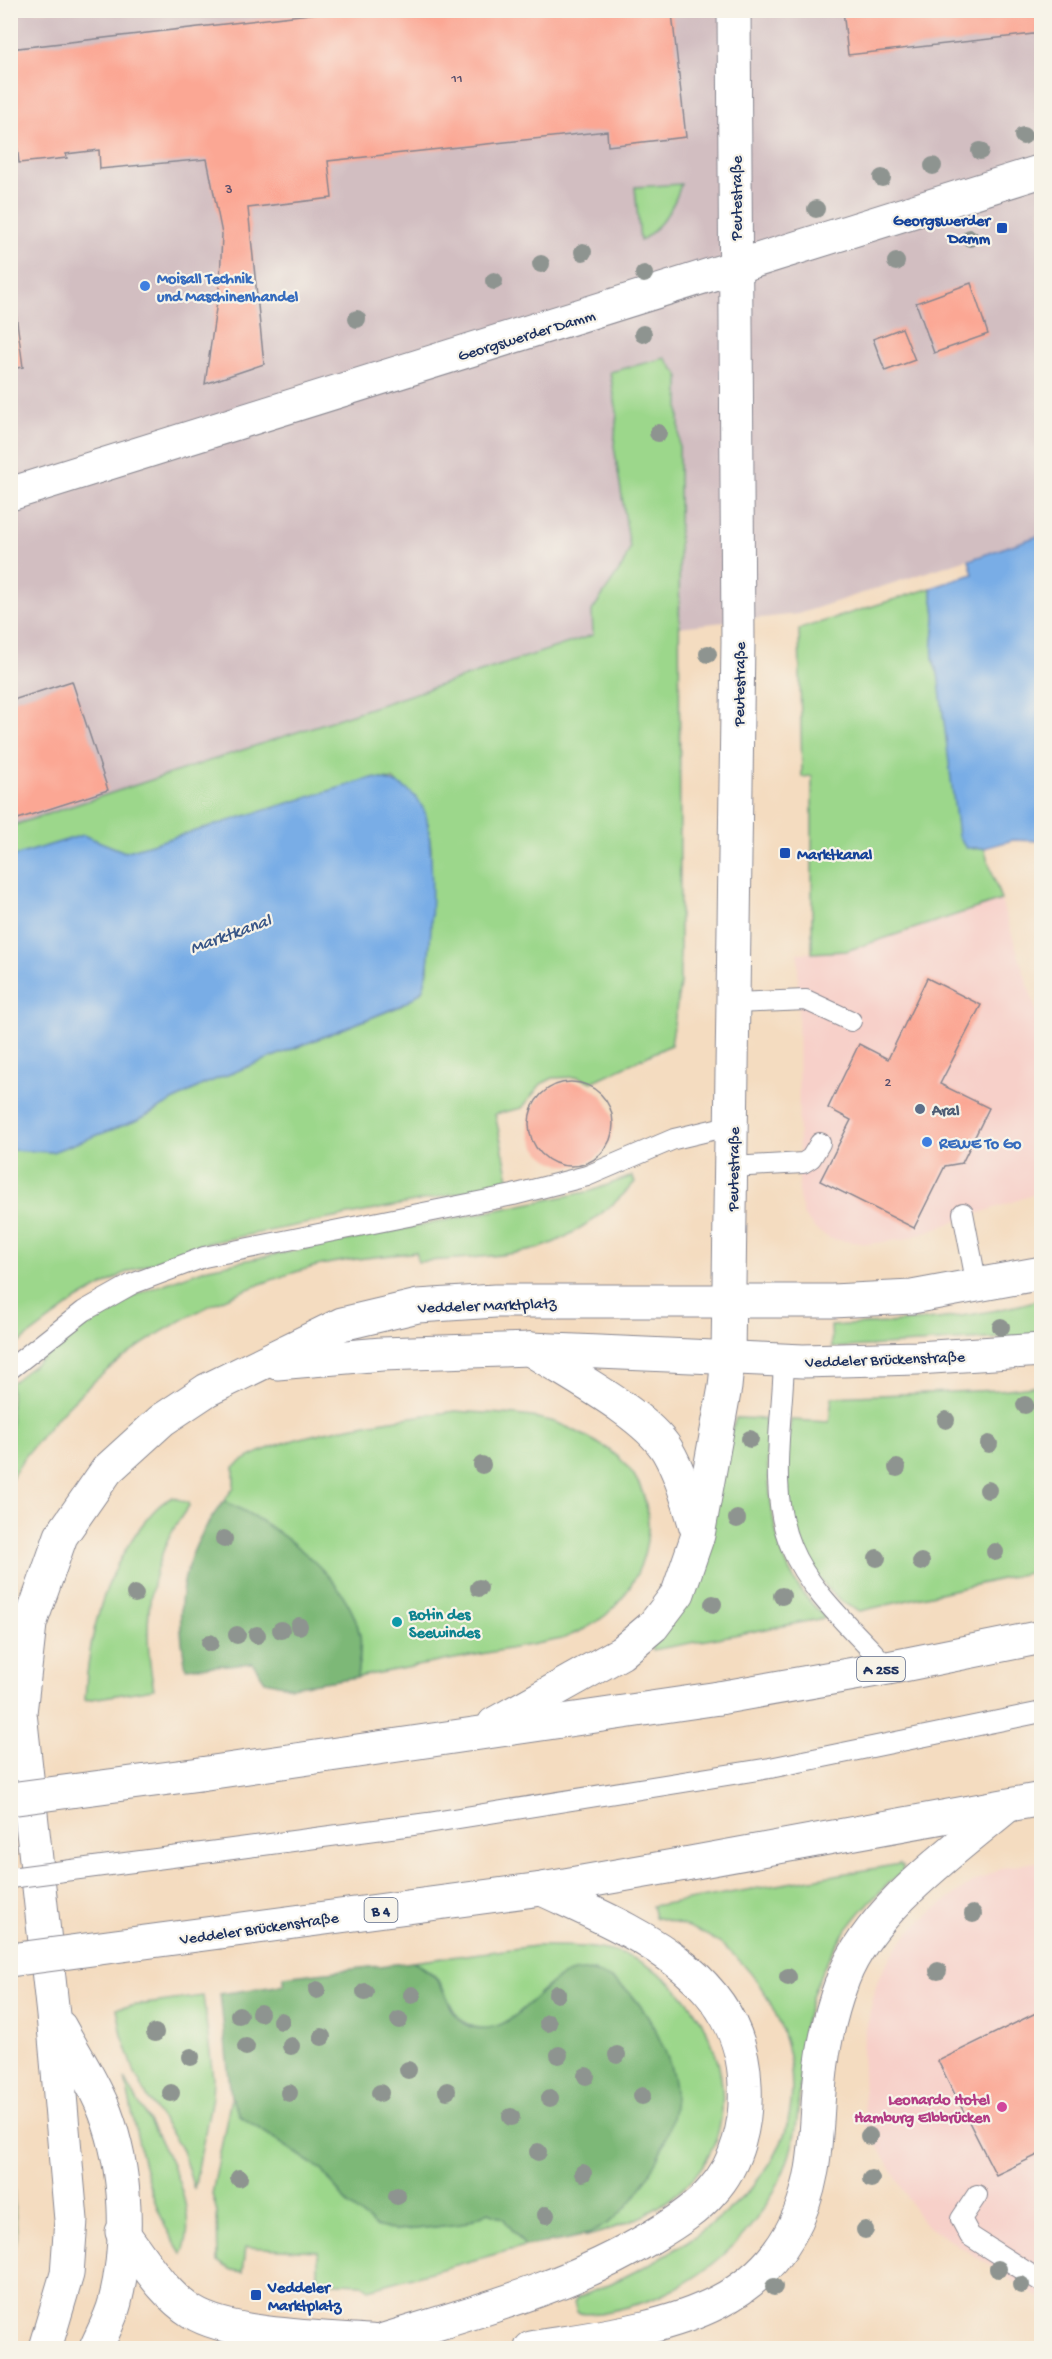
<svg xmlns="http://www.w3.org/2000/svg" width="1052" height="2359" viewBox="0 0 1052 2359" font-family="'Gochi Hand',sans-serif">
<rect width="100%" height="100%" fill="#f7f3e8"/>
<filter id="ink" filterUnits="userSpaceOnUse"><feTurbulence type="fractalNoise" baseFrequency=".0167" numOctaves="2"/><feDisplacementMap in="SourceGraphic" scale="12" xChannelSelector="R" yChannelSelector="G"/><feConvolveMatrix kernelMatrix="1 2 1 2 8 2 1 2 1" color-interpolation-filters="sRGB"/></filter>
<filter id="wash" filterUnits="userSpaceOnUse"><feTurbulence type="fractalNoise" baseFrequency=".008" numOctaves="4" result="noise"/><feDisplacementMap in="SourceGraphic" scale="24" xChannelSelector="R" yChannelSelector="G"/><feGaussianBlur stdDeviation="1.35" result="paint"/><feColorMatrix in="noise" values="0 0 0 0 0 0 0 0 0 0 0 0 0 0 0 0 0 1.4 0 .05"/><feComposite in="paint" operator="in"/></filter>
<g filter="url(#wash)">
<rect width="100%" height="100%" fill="#f4dcc0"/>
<g fill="#f7d0c9">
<polygon points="1001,900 1041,1026 1041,1192 905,1239 868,1244 831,1239 816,1230 804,1216 799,1197 798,953 846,951"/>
<polygon points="1041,1861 1041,2299 922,2222 865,2125 862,2047 877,1982 890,1957 908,1933 932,1911 970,1884 1003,1868"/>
</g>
<polygon fill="#d2bec1" points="11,11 1041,11 1041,535 798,614 679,627 637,626 593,635 11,826"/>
<g fill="#9cd78b" stroke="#5c8374" stroke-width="1.5">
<path d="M681,184C675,206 660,229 640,241L635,187Z"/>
<polygon points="665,358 679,375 680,984 671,1045 592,1082 578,1077 553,1078 541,1084 522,1108 495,1114 510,1183 198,1245 125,1273 77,1300 11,1349 11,1150 52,1152 138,1120 202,1085 401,1006 422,991 428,972 431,849 428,823 394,780 372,778 125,852 83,835 11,857 11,826 593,635 592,611 623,565 630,548 614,446 617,413 610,372"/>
<path d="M931,588C932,597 935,607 935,617C935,636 928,654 938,673L973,849L984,848L1001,900L846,951L812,953V776L802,777L799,629Z"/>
<path d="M632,1176L635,1182C611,1210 564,1244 528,1251C492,1258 454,1258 418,1262L416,1252C382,1257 346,1258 313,1267C208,1296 107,1353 39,1439C29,1452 17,1465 11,1480V1383L91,1320L137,1294L208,1268L591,1191Z"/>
<path d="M1041,1299V1336L832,1348L831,1326C901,1322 974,1320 1041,1299Z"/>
<path d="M1041,1385V1570L860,1611C842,1604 837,1599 825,1585C784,1539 780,1478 791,1420L829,1422L832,1397L999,1390Z"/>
<path d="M456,1411C487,1414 522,1413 551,1421C566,1425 595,1441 608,1449C668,1489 655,1573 606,1615C593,1626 578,1632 562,1639L357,1677C358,1665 362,1648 360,1636C349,1576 275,1526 224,1501L234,1487V1467C278,1432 399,1419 456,1411Z"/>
<path d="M736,1418L765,1419C769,1475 767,1537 798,1586C805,1598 817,1608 825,1618L653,1650L652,1646Z"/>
<path d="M173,1497L188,1503L189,1506C148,1559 141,1624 154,1689L85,1700C88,1636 103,1577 142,1525C150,1515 160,1502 173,1497Z"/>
<path d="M900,1864L903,1867L902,1872C863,1904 831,1942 814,1991C798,2033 802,2068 798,2112C791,2194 733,2263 660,2296C645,2303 592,2319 577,2312L574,2303L577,2298C645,2270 727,2227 769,2165C817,2094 784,1989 718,1942C699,1929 677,1923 655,1917L652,1906Z"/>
<path d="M535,1946C566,1946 600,1945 630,1957C711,1990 755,2106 694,2177C665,2210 626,2226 584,2237C632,2208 641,2191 665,2142L595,1971C537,1972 538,2011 493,2028C488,2030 484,2029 479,2028C453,2024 451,2000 439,1981C433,1972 423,1967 413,1962Z"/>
<polygon points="203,1996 213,2078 212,2097 194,2189 182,2150 149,2100 135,2073 122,2035 117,2008"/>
<path d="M125,2078C148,2124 206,2201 182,2254C146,2204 138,2137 125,2078Z"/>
<polygon points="231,2097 240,2116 322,2170 348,2205 396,2231 462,2224 489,2212 503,2218 525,2246 369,2289 362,2284 318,2282 318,2251 246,2247 243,2272 232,2270 218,2262 217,2212 212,2194"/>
<polygon points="11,2160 17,2236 11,2273 10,2273"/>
</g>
<g fill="#7db877" stroke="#4c746a" stroke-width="1.5">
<path d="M224,1501C275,1525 349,1576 360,1636C362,1648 358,1665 357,1677L291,1687L265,1681L253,1663L186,1668C173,1602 182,1554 224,1501Z"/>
<path d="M413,1962C423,1967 432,1972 438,1981C449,1996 451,2022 472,2027C532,2041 546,1936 618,1983C645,2001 675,2061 675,2094C675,2132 644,2194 615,2218C589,2240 557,2241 525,2246L503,2218L489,2212L462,2224L396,2231L375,2226L348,2205L322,2170L240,2116L231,2097L220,1994L284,1985V1977Z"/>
</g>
<g fill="#79ade6" stroke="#4a6ea2" stroke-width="1.5">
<path d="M1041,535V841L1013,840L984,848H966L958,836L938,673C928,654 935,636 935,617C935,607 932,597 931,588L973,574L969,560Z"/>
<path d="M372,778C395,780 413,788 424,810C435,832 434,969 422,990C418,996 407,1002 400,1006L202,1085L138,1120L52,1152L11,1150V857L83,835L125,852Z"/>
</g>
<g id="blocks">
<g fill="#fba794">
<polygon points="344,10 677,10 672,13 686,137 608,146 607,131 328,161 332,198 248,208 264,364 205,384 220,281 222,234 207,159 100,169 99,150 66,154 67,158 19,163 10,82 10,49"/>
<polygon points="843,10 1042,10 1042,33 848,55"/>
<polygon points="10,269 23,367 10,369"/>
<polygon points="971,283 988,334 934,353 916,303"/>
<polygon points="902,328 915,360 885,371 873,339"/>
<polygon points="72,681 108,790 18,819 10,796 10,701"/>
<polygon points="927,978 981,1005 940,1084 989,1108 962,1163 945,1166 914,1228 820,1181 851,1120 828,1108 859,1044 888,1059"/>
<circle cx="571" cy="1124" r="42"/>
<polygon points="1042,2010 1042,2153 996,2175 938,2061"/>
</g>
</g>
</g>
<g filter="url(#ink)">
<use href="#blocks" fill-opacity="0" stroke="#88868f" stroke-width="1.5"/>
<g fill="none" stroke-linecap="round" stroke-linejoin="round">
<defs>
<g id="service">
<polyline points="734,1003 806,1000 851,1021"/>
<polyline points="732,1167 803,1163 811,1158 820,1143"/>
<polyline points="963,1213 977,1286"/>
<path d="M784,1360C783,1419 767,1491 791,1547C810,1593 855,1631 888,1668"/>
<polyline points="10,1369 84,1311 132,1284 204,1257 513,1195 587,1176 674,1139 733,1125"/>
<polyline points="210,1852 428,1823 770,1768 1042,1712"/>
<polyline points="977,2195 961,2219 970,2236 1042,2282"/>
</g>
<polyline id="minor" points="10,494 1042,171"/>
<g id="tertiary">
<polyline points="530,1349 803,1361 917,1358 1042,1350"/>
<polyline points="728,1356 738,641 734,10"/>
</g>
<g id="primary">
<polyline points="277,1363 382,1354 530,1349"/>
<path d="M60,2027C75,2055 94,2083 105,2112C127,2170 130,2241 115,2302C111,2318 102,2334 96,2348"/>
<polyline points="45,2348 67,2274 71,2220 53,2015 20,1713 30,1624 61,1536 107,1470 162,1420 207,1390 342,1324 418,1306 495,1301 832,1301 912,1297 1042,1273"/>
</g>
<g id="trunk">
<path d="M530,1349C568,1374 644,1413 667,1450C681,1474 688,1501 696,1527"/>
<polyline points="494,1724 621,1653 653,1626 678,1593 698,1535 725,1387 728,1356"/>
<polyline points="200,1774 719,1698"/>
<polyline points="220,1932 542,1889 685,1864"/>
<path d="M122,2232C143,2259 163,2294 192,2312C232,2337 330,2337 378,2342"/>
<path d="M358,2348C458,2316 564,2291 655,2235C675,2223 697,2209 712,2191C738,2163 747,2122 745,2085C742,1972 629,1930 542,1889"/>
</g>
<g id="motorway">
<polyline points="719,1698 888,1668 1042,1637"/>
<polyline points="685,1864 1042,1799"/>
<path d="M531,2348C653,2328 785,2319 812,2170C817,2141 817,2110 820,2080C823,2046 831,2011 843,1979C869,1911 953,1851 1007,1806"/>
</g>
</defs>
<use href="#service" stroke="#88868f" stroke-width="22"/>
<use href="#minor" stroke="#88868f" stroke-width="35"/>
<use href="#tertiary" stroke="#88868f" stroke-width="35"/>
<use href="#primary" stroke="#88868f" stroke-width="35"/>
<use href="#trunk" stroke="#88868f" stroke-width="35"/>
<use href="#motorway" stroke="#88868f" stroke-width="35"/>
<use href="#service" stroke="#fff" stroke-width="20"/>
<use href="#minor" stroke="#fff" stroke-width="33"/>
<use href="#tertiary" stroke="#fff" stroke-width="33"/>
<use href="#primary" stroke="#fff" stroke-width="33"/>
<use href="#trunk" stroke="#fff" stroke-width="33"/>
<use href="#motorway" stroke="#fff" stroke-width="33"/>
<defs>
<polyline id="service-bridge" points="10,1878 210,1852"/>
<g id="trunk-bridge">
<polyline points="10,1799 200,1774"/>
<polyline points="10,1960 220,1932"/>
</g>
</defs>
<use href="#service-bridge" stroke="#88868f" stroke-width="22" stroke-linecap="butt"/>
<use href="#trunk-bridge" stroke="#88868f" stroke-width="35" stroke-linecap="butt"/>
<use href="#service-bridge" stroke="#fff" stroke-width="20"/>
<use href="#trunk-bridge" stroke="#fff" stroke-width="33"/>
</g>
<g fill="#8e9490">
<circle cx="1023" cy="136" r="9"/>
<circle cx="980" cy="151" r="9"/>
<circle cx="933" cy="166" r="9"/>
<circle cx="882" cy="178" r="9"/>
<circle cx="816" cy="209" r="9"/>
<circle cx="970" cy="238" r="9"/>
<circle cx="583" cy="252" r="9"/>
<circle cx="896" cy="262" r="9"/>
<circle cx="541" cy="264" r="9"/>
<circle cx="644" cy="274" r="9"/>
<circle cx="494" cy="281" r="9"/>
<circle cx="357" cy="319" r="9"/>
<circle cx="643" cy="334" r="9"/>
<circle cx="658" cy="433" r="9"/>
<circle cx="708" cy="654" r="9"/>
<circle cx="1001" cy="1327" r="9"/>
<circle cx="1025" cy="1405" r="9"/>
<circle cx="946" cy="1420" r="9"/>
<circle cx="750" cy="1439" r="9"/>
<circle cx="989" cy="1444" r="9"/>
<circle cx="482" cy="1465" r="9"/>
<circle cx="897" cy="1468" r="9"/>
<circle cx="988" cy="1490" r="9"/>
<circle cx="737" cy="1519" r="9"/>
<circle cx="224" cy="1539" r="9"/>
<circle cx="995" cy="1552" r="9"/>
<circle cx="877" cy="1558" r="9"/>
<circle cx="921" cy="1562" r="9"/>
<circle cx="479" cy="1588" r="9"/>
<circle cx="135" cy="1594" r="9"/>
<circle cx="782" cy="1596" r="9"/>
<circle cx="713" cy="1604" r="9"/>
<circle cx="299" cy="1626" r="9"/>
<circle cx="281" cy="1630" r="9"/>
<circle cx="237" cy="1635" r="9"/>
<circle cx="257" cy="1635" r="9"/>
<circle cx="210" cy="1643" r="9"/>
<circle cx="973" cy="1914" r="9"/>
<circle cx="938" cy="1971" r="9"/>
<circle cx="788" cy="1977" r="9"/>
<circle cx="317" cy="1990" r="9"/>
<circle cx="365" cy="1992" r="9"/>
<circle cx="557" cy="1994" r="9"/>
<circle cx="412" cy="1995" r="9"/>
<circle cx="260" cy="2013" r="9"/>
<circle cx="239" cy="2015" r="9"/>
<circle cx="399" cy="2020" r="9"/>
<circle cx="281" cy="2021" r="9"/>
<circle cx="548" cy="2023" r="9"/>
<circle cx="155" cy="2033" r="9"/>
<circle cx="322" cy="2037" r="9"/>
<circle cx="291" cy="2046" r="9"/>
<circle cx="246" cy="2047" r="9"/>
<circle cx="559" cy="2055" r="9"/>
<circle cx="617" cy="2055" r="9"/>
<circle cx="191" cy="2057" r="9"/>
<circle cx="408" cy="2070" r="9"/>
<circle cx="586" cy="2076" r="9"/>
<circle cx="447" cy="2091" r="9"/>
<circle cx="171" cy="2093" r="9"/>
<circle cx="289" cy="2093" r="9"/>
<circle cx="380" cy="2093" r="9"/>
<circle cx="642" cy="2096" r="9"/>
<circle cx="550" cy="2098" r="9"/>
<circle cx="511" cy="2117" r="9"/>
<circle cx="869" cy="2136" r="9"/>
<circle cx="538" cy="2152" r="9"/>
<circle cx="583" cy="2173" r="9"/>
<circle cx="239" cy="2178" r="9"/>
<circle cx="871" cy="2179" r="9"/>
<circle cx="397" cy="2196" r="9"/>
<circle cx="546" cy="2215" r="9"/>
<circle cx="865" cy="2230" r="9"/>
<circle cx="998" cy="2269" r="9"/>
<circle cx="1021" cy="2285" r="9"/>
<circle cx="774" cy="2287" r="9"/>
</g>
</g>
<g fill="#1a4fb4" stroke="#f7f3e8" stroke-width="2">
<rect x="996" y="222" width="12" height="12" rx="3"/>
<rect x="779" y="847" width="12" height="12" rx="3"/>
<rect x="250" y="2289" width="12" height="12" rx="3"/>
</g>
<g fill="#3f7fe0" stroke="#f7f3e8" stroke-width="2">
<circle cx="145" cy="286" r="6"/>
<circle cx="927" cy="1142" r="6"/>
</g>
<circle fill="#5c6f8a" stroke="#f7f3e8" stroke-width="2" cx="920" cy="1109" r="6"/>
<circle fill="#0f9aa8" stroke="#f7f3e8" stroke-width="2" cx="397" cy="1622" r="6"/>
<circle fill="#d1479c" stroke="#f7f3e8" stroke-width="2" cx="1002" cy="2107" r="6"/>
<g text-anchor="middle" stroke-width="4.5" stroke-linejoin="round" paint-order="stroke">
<g font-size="14" fill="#534d6c">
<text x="457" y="82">11</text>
<text x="229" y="193">3</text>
<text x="888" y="1086">2</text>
</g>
<g fill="#f7f3e8" stroke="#5d6a87" stroke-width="1.5">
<rect x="857" y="1657" width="48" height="24" rx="4.5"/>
<rect x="364.5" y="1898" width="33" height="24" rx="4.5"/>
</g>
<g font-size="15" font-weight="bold" fill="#1b2f5e">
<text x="881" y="1674">A 255</text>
<text x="381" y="1915">B 4</text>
</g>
<g font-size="16" fill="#1b2f5e" stroke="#f7f3e8">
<text transform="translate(735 198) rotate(-90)" y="6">Peutestraße</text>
<text transform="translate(526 334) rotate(-17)" y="6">Georgswerder Damm</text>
<text transform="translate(738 684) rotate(-89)" y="6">Peutestraße</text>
<text transform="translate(732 1169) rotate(-89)" y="6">Peutestraße</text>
<text transform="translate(487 1304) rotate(-2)" y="6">Veddeler Marktplatz</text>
<text transform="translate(885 1358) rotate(-2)" y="6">Veddeler Brückenstraße</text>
<text transform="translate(259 1927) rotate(-8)" y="6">Veddeler Brückenstraße</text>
</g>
<g font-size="16" font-weight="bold" fill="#164399" stroke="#f7f3e8" text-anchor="start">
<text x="990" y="225" text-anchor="end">Georgswerder<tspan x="990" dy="18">Damm</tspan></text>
<text x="797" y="859">Marktkanal</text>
<text x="268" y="2292">Veddeler<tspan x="268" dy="18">Marktplatz</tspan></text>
</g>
<g font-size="16" font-weight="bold" fill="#366cbe" stroke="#f7f3e8" text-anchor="start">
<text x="157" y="283">Moisall Technik<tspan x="157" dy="18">und Maschinenhandel</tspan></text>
<text x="939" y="1148">REWE To Go</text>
</g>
<g font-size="16" font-weight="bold" fill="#4e5e75" stroke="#f7f3e8" text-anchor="start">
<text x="932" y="1115">Aral</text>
</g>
<g font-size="16" font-weight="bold" fill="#0d838f" stroke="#f7f3e8" text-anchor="start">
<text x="409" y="1619">Botin des<tspan x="409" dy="18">Seewindes</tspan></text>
</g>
<g font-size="16" font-weight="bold" fill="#b23c85" stroke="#f7f3e8" text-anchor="end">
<text x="990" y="2104">Leonardo Hotel<tspan x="990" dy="18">Hamburg Elbbrücken</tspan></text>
</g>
<g font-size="18" font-style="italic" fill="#375587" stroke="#f7f3e8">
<text transform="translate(230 933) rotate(-20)" y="6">Marktkanal</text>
</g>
</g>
<rect width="1052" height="2359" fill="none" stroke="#f7f3e8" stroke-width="36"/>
</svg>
